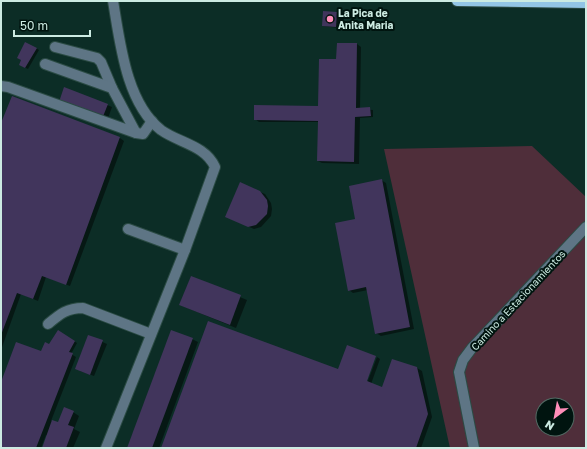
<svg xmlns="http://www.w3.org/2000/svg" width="587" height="449" viewBox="0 0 587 449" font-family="'Golos Text',sans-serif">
<rect width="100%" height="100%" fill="#0c2d26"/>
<path fill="#4f2e3a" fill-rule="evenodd" d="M532,146L586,197V448H450L384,149ZM543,405H567V429H543Z"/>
<g fill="#0007">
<polygon points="324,13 340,15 339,28 323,26"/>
<polygon points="357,44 361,47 360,109 373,110 373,117 360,118 359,164 322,163 318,161 319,122 259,122 255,119 319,107 337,60"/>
<polygon points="36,48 39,50 28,69 20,65 23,60"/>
<polygon points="64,104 107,105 112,107 107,121"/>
<polygon points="1,126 120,138 124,141 70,286 46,277 38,301 21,294 1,350"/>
<polygon points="381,180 386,183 414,329 381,336 376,333 368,290 353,293 349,290"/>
<polygon points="260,192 265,194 271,203 272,209 271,216 261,227 254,229 231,219"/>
<polygon points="191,277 247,300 236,328 180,305"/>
<polygon points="58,331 77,343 71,354 76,357 51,421 59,424 73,412 79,416 74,429 80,432 73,448 43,448 48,436 46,435 41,448 1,448 1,384 42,353 54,347"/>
<polygon points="89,336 107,344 94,376 80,371"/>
<polygon points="192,339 198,342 159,448 128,448"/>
<polygon points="377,357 380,359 371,384 382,388 417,368 422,371 432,417 421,448 162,448 366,386"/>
</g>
<g fill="#41355c">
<polygon points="323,11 337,12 336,27 322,26"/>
<polygon points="25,42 37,48 25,68 19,65 21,60 17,58"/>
<polygon points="337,43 357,43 356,108 370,107 371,116 355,117 354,162 317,161 318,121 254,120 254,105 318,106 319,59 336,59"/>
<polygon points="64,87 108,104 102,119 59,102"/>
<polygon points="12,96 120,137 66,285 42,276 33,299 17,293 1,335 1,123"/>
<polygon points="382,179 410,327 375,334 366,287 348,291 335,223 355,219 349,186"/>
<polygon points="240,182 260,191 267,200 268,206 267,214 256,225 248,227 225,217"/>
<polygon points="191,276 241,295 230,325 179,305"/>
<polygon points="208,321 338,369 347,345 376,356 367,381 382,387 392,359 417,367 428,414 416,448 161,448"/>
<polygon points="58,330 75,341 69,352 73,353 36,448 1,448 1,382 16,342 41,351 45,342 49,344"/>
<polygon points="171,330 193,338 152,448 127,448"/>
<polygon points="88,335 103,340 90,375 75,369"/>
<polygon points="64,407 74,411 68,425 74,427 66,448 42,448 52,420 58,422"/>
</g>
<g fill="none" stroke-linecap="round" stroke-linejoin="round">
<defs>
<g id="minor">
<polyline points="55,47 97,58 101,62 112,88"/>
<polyline points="45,64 112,88 136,133"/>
<polyline points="1,86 8,87 136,133 143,134 152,121"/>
<polyline points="128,229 185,250"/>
<path d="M48,324C60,314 67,308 83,308L151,334"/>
<path d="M106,448L185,250L215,167C205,145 179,143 161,130C126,103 120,42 113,1"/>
<polyline points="474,448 459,372 463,360 472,348 586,227"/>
</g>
<polyline id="major" points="457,1 586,3"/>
</defs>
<use href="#minor" stroke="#2b4b44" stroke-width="12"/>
<use href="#major" stroke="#2b4b44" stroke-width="12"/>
<use href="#minor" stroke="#5e7585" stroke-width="10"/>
<use href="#major" stroke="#93c5e5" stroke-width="10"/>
</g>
<circle fill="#ff8eb9" stroke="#00140f" stroke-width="1.5" cx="330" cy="19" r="4"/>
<g text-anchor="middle" stroke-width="4" stroke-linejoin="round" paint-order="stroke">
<g font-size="10" font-weight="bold" fill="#ccebe2" stroke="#00140f" text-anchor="start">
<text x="338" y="17">La Pica de<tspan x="338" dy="12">Anita Maria</tspan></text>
</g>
<g font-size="10" fill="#ccebe2" stroke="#00140f">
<text transform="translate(518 300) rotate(-47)" y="4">Camino a Estacionamientos</text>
</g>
</g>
<rect width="587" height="449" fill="none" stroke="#ccebe2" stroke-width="4"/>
<g transform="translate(555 417) rotate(212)"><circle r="19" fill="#00140f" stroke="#526a63"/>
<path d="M0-3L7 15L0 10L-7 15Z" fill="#ff8eb9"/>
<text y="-6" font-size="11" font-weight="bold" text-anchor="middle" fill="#ccebe2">N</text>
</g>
<path d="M14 30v6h76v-6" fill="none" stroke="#ccebe2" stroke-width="2"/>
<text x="20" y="30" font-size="12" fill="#ccebe2" stroke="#00140f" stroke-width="3" paint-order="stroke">50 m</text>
</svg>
